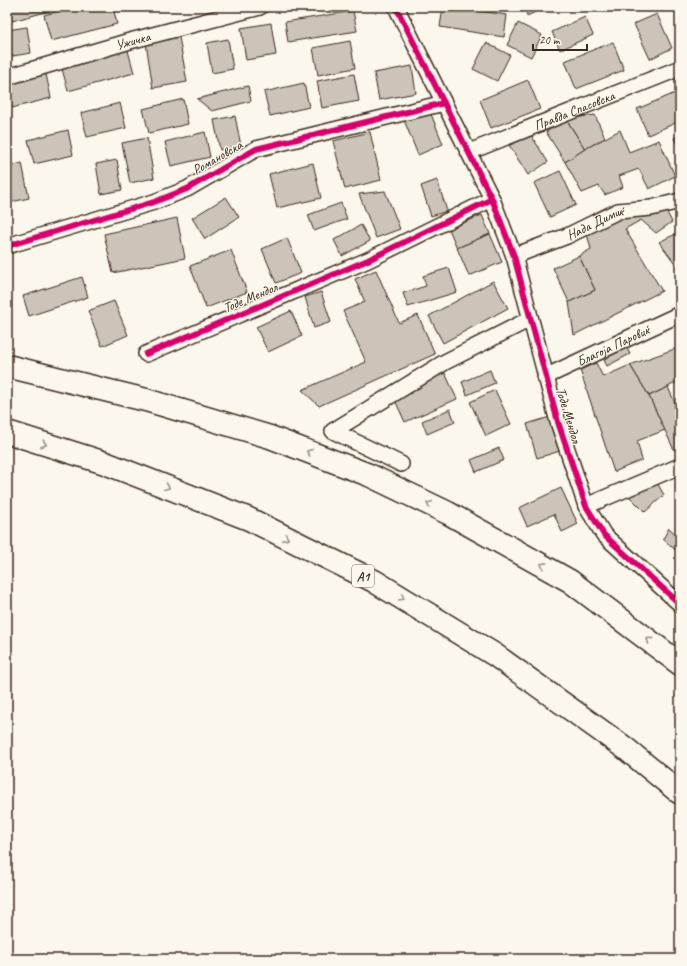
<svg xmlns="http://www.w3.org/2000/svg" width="687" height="966" viewBox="0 0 687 966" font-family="Caveat,sans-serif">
<rect width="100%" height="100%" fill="#fbf7ec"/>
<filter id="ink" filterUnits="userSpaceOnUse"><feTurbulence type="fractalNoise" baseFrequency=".025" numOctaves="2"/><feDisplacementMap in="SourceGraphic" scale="8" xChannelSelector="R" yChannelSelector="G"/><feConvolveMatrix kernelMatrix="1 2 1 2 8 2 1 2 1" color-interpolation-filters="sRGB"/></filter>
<g filter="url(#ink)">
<g fill="#ccc4b9" stroke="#3b2a1e">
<polygon points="8,7 65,7 12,21"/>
<polygon points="75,7 113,7 117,24 51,41 44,15"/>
<polygon points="443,7 454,7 507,15 504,37 440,27"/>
<polygon points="526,7 546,7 527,16"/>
<polygon points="353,11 357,31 288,42 285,22"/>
<polygon points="657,14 672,48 650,59 634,24"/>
<polygon points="585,17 593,35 560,50 552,32"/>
<polygon points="271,23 276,55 246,60 241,28"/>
<polygon points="518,23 542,35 531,57 507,45"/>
<polygon points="27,27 31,53 7,57 7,30"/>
<polygon points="179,37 187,82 153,88 146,43"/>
<polygon points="228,39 233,69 212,73 207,43"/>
<polygon points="350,41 355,68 318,75 313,48"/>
<polygon points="613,42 624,70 576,89 565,61"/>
<polygon points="486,43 510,55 497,81 473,69"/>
<polygon points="127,47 134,73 68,91 61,65"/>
<polygon points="412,66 416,93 379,100 374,73"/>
<polygon points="46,74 51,98 12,108 7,83"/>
<polygon points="354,74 359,101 322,108 317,81"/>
<polygon points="528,80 540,109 491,128 480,100"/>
<polygon points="304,83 309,107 270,116 264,92"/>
<polygon points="248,86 251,101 212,111 197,99"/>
<polygon points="680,91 680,121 648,135 637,109"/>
<polygon points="183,99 188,124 149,133 143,109"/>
<polygon points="120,103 126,128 87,137 81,113"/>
<polygon points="429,109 443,144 418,155 404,120"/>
<polygon points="595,115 605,138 585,149 566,119"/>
<polygon points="235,116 241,146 220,150 214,120"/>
<polygon points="566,119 585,149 565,162 546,132"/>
<polygon points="68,130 73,155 34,164 28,140"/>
<polygon points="620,130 629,152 659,140 675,176 649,189 639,169 619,176 623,187 605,195 599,186 582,193 565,162 585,149"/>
<polygon points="205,132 210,157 171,166 165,142"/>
<polygon points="370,132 381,180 345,189 333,141"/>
<polygon points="529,132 548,162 528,175 509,145"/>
<polygon points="680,135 680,152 674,138"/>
<polygon points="147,138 154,178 130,183 122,143"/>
<polygon points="117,160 122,190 101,194 96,164"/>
<polygon points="22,163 29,198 7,203 7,167"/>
<polygon points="313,163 321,198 277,208 269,174"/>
<polygon points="560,171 576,205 550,217 534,183"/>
<polygon points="437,180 447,211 431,216 421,186"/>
<polygon points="385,191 400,229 376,238 359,194"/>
<polygon points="226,197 239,217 205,239 192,218"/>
<polygon points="341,203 347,219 314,231 308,215"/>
<polygon points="665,209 672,222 656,233 641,220 625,229 662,291 574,335 569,302 595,290 579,256 591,249 587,234 623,215"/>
<polygon points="482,215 490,234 457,248 449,229"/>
<polygon points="177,218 185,258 113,273 104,234"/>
<polygon points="361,225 370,241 342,256 334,240"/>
<polygon points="680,232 680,270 659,242"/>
<polygon points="490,234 502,262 469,276 457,248"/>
<polygon points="287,238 301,273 276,283 262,249"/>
<polygon points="231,250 247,292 206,308 190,266"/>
<polygon points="579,256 595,290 569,302 553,268"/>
<polygon points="449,268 457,292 408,307 403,293 426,286 423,276"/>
<polygon points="376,270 399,323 418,315 435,354 319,406 302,390 366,362 343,311 365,302 355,279"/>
<polygon points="82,277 88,297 29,316 23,296"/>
<polygon points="493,281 508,308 443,343 429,316"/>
<polygon points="321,292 331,322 314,328 305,297"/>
<polygon points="114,301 128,335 102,346 88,311"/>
<polygon points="291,311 302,336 268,352 256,327"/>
<polygon points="624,343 630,354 607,366 601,354"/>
<polygon points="680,347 680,380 668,387 649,396 630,365"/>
<polygon points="595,361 603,377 630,365 649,396 665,430 637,441 642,460 614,472 579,367"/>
<polygon points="490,370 495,383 467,395 462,382"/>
<polygon points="445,373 457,399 405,422 393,396"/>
<polygon points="668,387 680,415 680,447 674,450 649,396"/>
<polygon points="495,390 511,424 486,436 470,402"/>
<polygon points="450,409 455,422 427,434 422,421"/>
<polygon points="550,417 560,451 537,458 527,424"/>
<polygon points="499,448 504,460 476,472 471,460"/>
<polygon points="655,479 664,495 645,512 624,491"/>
<polygon points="561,488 578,524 562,532 554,514 527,526 519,508"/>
<polygon points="669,528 680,538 680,554 663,539"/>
</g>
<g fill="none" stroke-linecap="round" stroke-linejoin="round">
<defs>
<g id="minor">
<polyline points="396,7 492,199 514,256 558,422 586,506 604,535 680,604"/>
<path id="s1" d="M7,77L130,41L260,7"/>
<path id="s2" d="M469,152L680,68"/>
<polyline points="7,246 154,202 187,189 256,149 444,103"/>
<path id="s3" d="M514,256L567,236L618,211L651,208L680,201"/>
<polyline points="146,354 368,260 492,199"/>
<path id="s4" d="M545,377L680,314"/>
<polyline points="401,464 333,431 445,362 530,319"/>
<polyline points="586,506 680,466"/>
</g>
<g id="motorway">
<polyline points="7,366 146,400 270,437 369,475 448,513 570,581 680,664"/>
<polyline points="7,432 105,463 249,519 374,581 495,655 625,748 680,793"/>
</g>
</defs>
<use href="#minor" stroke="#3b2a1e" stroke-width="18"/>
<use href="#motorway" stroke="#3b2a1e" stroke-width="25"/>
<use href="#minor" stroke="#fbf7ec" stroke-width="15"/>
<use href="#motorway" stroke="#fbf7ec" stroke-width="22"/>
<defs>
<g id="cycleway">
<polyline points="396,7 492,199 514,256 558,422 586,506 604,535 680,604"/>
<polyline points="7,246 154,202 187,189 256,149 444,103"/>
<polyline points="146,354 368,260 492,199"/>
</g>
</defs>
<use href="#cycleway" stroke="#fbf7ec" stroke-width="8"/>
<use href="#cycleway" stroke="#d6006c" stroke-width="6"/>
</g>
<defs><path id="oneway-chevron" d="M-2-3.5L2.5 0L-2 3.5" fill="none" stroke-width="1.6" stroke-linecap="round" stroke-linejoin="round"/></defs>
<g stroke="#9b9085">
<use href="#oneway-chevron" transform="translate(44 444) rotate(18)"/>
<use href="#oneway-chevron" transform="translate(309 452) rotate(-159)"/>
<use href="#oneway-chevron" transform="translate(167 487) rotate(21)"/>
<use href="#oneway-chevron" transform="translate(429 504) rotate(-155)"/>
<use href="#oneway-chevron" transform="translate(286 538) rotate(26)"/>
<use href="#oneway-chevron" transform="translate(543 565) rotate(-151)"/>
<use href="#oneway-chevron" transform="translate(402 598) rotate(31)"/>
<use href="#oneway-chevron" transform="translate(649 640) rotate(-143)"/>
</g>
</g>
<g text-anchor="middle" stroke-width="3" stroke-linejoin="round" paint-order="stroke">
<rect fill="#fbf7ec" stroke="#75685c" stroke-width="1" x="352" y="565" width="22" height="22" rx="3"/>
<g font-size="13" font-weight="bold" fill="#3b2a1e">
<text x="363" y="581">A1</text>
</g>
<g font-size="14" fill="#3b2a1e" stroke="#fbf7ec">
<text dy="5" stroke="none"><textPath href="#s1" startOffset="131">Ужичка</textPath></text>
<text dy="5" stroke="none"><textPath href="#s2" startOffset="113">Правда Спасовска</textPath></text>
<text transform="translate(217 157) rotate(-30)" y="5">Романовска</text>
<text dy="5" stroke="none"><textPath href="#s3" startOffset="88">Нада Димиќ</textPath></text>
<text transform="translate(250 297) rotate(-23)" y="5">Тоде Мендол</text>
<text dy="5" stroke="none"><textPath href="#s4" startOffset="75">Благоја Паровиќ</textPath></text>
<text transform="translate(569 415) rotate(73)" y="5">Тоде Мендол</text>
</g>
</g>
<rect width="687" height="966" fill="none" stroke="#fbf7ec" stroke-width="24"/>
<rect x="12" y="12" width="663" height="942" fill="none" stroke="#3b2a1e" stroke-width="1.5" filter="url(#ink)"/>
<path d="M533 44v6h54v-6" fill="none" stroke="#3b2a1e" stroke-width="2"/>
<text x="539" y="44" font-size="12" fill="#3b2a1e" stroke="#fbf7ec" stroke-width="3" paint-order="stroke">20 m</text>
</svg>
